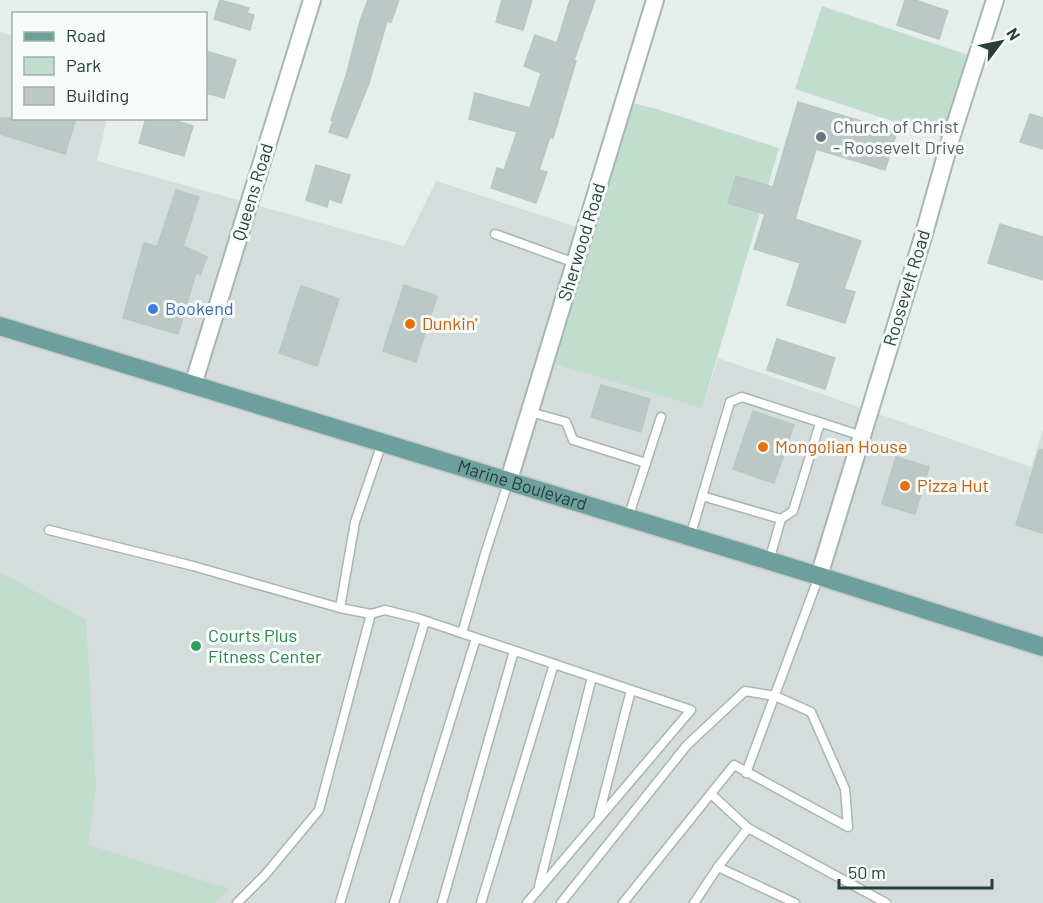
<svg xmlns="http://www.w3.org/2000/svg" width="1043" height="903" viewBox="0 0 1043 903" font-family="Barlow,sans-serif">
<rect width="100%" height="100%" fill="#e5eeeb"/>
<polygon fill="#d4dddb" points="0,32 13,36 14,118 107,119 97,161 404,246 436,181 586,230 702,408 718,358 1031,467 1043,430 1043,903 0,903"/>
<g fill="#c0ddcd">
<polygon points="822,6 977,58 950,140 795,89"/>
<polygon points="624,101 657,109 779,148 702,408 546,361"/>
<polygon points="0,572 86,620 96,788 88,845 230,889 215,903 0,903"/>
</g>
<g fill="#bbc8c5" stroke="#b8c7c3" stroke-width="1.5">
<polygon points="220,0 249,8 247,13 254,15 250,30 214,19"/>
<polygon points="368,0 399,0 391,22 387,21 369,83 347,138 329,132 333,121 331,120 346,76 360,21"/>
<polygon points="502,0 532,0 523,30 496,22"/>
<polygon points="570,0 595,0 574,60 576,61 553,138 550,137 539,170 547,172 536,203 491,188 497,168 504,170 517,132 469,119 475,93 530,108 541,73 524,66 535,35 557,43"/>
<polygon points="905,0 915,0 948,11 939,39 897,25"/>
<polygon points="206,51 236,60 224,98 206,93"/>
<polygon points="798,102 897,132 885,170 816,149 795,219 861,241 844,289 855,292 845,323 787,305 800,263 754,249 765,214 728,203 736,176 773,187"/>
<polygon points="1030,114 1043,118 1043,149 1020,142"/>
<polygon points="0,118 76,118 65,154 0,134"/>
<polygon points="146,118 168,118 193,126 184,156 139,143"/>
<polygon points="316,165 350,175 341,203 329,199 327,207 306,200"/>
<polygon points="176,190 199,197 183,246 207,257 200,275 196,273 178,334 123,318 144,243 157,247"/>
<polygon points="1000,224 1043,237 1043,280 988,263"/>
<polygon points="404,285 437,296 416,362 383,351"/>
<polygon points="301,286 339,299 317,366 279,353"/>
<polygon points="777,339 835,358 825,389 767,370"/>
<polygon points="601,385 650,399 641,432 591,417"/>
<polygon points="753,411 794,425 774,483 733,469"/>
<polygon points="1039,450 1043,450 1043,533 1016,525"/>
<polygon points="896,457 929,467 915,514 882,504"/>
</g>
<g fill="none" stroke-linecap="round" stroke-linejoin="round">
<defs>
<g id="service">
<polyline points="495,234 575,263"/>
<polyline points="530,412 566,422 573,440 646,463"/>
<polyline points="702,496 781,519 793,511 820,423"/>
<polyline points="628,518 661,417"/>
<polyline points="49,530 193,566 340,608"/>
<polyline points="690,537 730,402 742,397 862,436"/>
<polyline points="769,561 781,519"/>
<polyline points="371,614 385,610 417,618 691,710 527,903"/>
<polyline points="462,633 485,554 508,483"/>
<polyline points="746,773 819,576"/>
<polyline points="711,794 748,828 886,903"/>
<polyline points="599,815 631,690"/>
<polyline points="718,867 795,903"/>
<polyline points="539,886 592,677"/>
<polyline points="237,903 265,875 319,810 371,614 340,608 355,522 382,443"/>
<polyline points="340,903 425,621"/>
<polyline points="394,903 476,638"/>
<polyline points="442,903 514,651"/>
<polyline points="481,903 554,664"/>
<polyline points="561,903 687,745 745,691 775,696 811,712 845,789 848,827 734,765 623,903"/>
<polyline points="694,903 718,867 748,828"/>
</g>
<g id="minor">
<polyline points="193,385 312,0"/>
<polyline points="508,483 655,0"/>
<polyline points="819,576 923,237 950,141 995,0"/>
</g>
<g id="primary">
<path id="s1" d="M0,326L819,576L1043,647"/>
</g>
</defs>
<use href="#service" stroke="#a8b6b3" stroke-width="11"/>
<use href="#minor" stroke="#a8b6b3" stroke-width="20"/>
<use href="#primary" stroke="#c2c9c8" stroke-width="21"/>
<use href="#service" stroke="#fff" stroke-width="8"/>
<use href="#minor" stroke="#fff" stroke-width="16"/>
<use href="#primary" stroke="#6da09c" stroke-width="18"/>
</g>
<circle fill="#6b7280" stroke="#f6faf9" stroke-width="2" cx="821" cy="137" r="6"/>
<circle fill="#3f7fe0" stroke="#f6faf9" stroke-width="2" cx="153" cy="309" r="6"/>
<g fill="#e8710a" stroke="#f6faf9" stroke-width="2">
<circle cx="410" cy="324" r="6"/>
<circle cx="763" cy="447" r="6"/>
<circle cx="905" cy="486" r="6"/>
</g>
<circle fill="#2e9e5b" stroke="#f6faf9" stroke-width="2" cx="196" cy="646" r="6"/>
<g text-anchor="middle" stroke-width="6" stroke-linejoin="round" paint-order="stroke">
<g font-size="18" fill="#5b616d" stroke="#f6faf9" text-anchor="start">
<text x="833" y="133">Church of Christ<tspan x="833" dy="21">- Roosevelt Drive</tspan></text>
</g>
<g font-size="18" fill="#253f3c" stroke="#f6faf9">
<text transform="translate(253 192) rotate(-73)" y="6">Queens Road</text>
<text transform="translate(582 242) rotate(-73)" y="6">Sherwood Road</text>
<text transform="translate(907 288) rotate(-73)" y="6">Roosevelt Road</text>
<text dy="6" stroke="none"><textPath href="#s1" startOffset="546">Marine Boulevard</textPath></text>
</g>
<g font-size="18" fill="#366cbe" stroke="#f6faf9" text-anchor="start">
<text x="165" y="315">Bookend</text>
</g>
<g font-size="18" fill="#c56008" stroke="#f6faf9" text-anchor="start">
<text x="422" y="330">Dunkin'</text>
<text x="775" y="453">Mongolian House</text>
<text x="917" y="492">Pizza Hut</text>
</g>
<g font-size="18" fill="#27864d" stroke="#f6faf9" text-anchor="start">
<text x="208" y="642">Courts Plus<tspan x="208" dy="21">Fitness Center</tspan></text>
</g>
</g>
<rect x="12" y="12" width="195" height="108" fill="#f6faf9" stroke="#a2afad" stroke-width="1.5"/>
<rect x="24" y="32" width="30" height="9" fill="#6da09c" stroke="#a2afad" stroke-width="1.5"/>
<text x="66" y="42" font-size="18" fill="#253f3c">Road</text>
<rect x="24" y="57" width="30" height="18" fill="#c0ddcd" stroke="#a2afad" stroke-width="1.5"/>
<text x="66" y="72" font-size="18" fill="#253f3c">Park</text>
<rect x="24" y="87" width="30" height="18" fill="#bbc8c5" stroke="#a2afad" stroke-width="1.5"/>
<text x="66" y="102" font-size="18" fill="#253f3c">Building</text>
<g transform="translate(1001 42) rotate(58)" stroke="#f6faf9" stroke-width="4.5" paint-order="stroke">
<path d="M0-4.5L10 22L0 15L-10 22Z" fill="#253f3c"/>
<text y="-9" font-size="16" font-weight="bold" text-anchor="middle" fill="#253f3c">N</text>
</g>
<path d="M839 879v9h153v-9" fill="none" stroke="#253f3c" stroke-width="3"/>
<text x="848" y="879" font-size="18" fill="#253f3c" stroke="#f6faf9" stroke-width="4.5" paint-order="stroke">50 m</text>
</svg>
